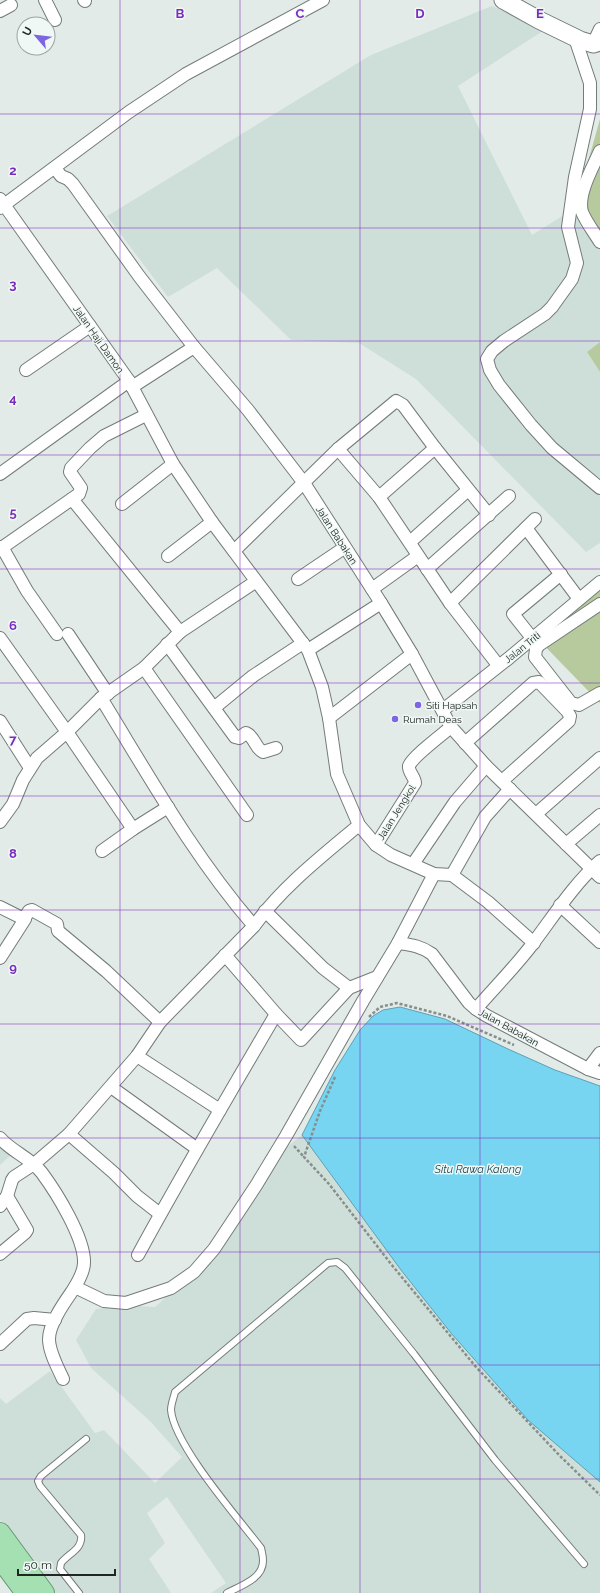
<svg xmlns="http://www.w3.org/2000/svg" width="600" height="1593" viewBox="0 0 600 1593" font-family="Raleway,sans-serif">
<rect width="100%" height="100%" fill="#e2ebe8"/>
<g fill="#cedfd9">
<polygon points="492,6 546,29 458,86 532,235 575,208 600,245 600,342 587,352 600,372 600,543 586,552 416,379 359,343 291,340 217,268 168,297 107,216 371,55"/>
<polygon points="302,1135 401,1270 451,1333 528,1420 600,1482 600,1593 211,1593 226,1583 167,1497 147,1513 165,1543 149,1559 171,1593 56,1593 0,1520 0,1398 6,1404 50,1371 95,1433 104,1430 155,1483 182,1457 150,1421 91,1368 76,1340 96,1309 126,1305 155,1307 187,1278 270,1160"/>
<polygon points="0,1142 11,1155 0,1165"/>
</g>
<g fill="#b6ca9d">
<polygon points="600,119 600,245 575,208"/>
<polygon points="600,342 600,372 587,352"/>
<polygon points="600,577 600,703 534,635"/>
</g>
<polygon fill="#77d5f2" stroke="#5da0b4" points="400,1007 445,1019 508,1049 555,1070 600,1086 600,1482 528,1420 451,1333 401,1270 302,1135 335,1070 360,1030 373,1016 383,1010"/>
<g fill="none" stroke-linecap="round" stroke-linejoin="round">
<defs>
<g id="service">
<path d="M79,1593L60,1569L61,1563C69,1553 83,1549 81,1535L40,1486L38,1481L41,1476L86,1439"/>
<path d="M227,1593C240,1586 263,1579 263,1561C263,1557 262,1552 261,1548C238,1518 174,1445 171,1410C171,1404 174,1397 175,1392L328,1263L337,1262L345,1268L414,1354L495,1460L584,1564"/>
</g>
<g id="minor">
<polyline points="45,0 55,20"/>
<polyline points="84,0 85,1"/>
<polyline points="0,11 11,5"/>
<polyline points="575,38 590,83 590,109 575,177 568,227 577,263 572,279 552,307 545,314 504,341 492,351 487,359 490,370 499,385 531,425 552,448 600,488"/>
<polyline points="593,44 600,29"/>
<path d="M600,151C593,167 577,194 582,212C586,222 594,232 600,242"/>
<polyline points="55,168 61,176 68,179 73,184 139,276 194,347 248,410 304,483 381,603 412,654 451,727 486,766 600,877"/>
<polyline points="0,199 129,381 173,464 212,522 308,650 322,687 329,718 337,774 359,825 376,845 391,855 434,874 452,875 485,817 510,789"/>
<polyline points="0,208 129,112 186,74 323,0"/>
<polyline points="26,370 90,326"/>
<polyline points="132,387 194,347"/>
<polyline points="338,449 379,497 450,603 498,665"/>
<polyline points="0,474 129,381"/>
<polyline points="379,497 435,448"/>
<polyline points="72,499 180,632"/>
<polyline points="122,504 173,464"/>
<polyline points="526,528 579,599"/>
<polyline points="410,542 468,490"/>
<polyline points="2,547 27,591 57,634"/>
<polyline points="0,549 79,494 81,488 70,472 71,468 90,448 104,436 146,415"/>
<polyline points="234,551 338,449 396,401 403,405 435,448 489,515"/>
<polyline points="168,556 212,522"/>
<polyline points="427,569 509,496"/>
<polyline points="298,579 344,548"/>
<polyline points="372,589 418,556"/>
<polyline points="450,603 535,519"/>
<polyline points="600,604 539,645 536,649 535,657 571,703 579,705 600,693"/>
<polyline points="68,634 108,694"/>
<polyline points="0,638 67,732 133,829 168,807"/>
<polyline points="532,638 513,614 561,574"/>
<path d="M167,644L235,737L239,738L246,733C255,737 255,748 263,752L276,748"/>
<polyline points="308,650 381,603"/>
<polyline points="144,668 247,815"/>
<path d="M101,698C149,776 194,857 254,926"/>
<polyline points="214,708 253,676 303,643"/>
<polyline points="443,710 509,658 600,582"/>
<polyline points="329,718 412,654"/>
<polyline points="0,721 30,768"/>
<polyline points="465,743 533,683 539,682 567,711 570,716 569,721 502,781"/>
<polyline points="536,814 600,758"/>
<polyline points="0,822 13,804 23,780 37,758 67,732 101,698 144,668 180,632 255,582"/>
<polyline points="566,844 600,815"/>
<path d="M376,845L415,783C415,777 408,772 409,766C412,757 443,734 451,727"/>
<polyline points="102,851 133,829"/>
<polyline points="413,864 455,802 486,766"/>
<polyline points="452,875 488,902 534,943"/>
<polyline points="560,905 600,942"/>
<polyline points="0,907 24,919 29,911 32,910 57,924 58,931 106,971 160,1022"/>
<polyline points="265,911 323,968 349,988"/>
<path d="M398,943C411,945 421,946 432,954L469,1003L476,1009L487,1016L588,1069L600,1073"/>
<polyline points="225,955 276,1014 301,1040 349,988 377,977"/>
<polyline points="0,958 25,919"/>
<path d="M476,1009C495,987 517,965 534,942C555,914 574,884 600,861"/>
<polyline points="137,1056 220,1110"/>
<polyline points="588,1069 600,1053"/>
<polyline points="111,1087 196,1148"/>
<polyline points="69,1134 114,1173 137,1196 160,1214"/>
<path d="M0,1138C12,1152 31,1158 42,1173C56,1192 85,1238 84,1263C84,1272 78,1282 73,1290C64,1303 49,1324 49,1339C49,1352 58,1368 63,1379"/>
<path d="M0,1206L7,1196L12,1180L14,1177L34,1164L69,1134L137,1056L160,1022L254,926C282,887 322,856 359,825"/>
<polyline points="0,1254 25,1233 27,1230 7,1196"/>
<path d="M138,1255C182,1174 229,1094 276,1014"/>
<polyline points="75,1287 104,1301 126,1303 171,1288 194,1272 214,1249 257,1184 286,1136 363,1001 398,943 434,874"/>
<polyline points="0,1344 27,1319 34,1318 55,1320"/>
</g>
<polyline id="secondary" points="503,0 539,20 580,40 593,44 600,42"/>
<g id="trunk">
<polyline points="0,1533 44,1593"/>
<polyline points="0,1558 26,1593"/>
</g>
</defs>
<use href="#service" stroke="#747c79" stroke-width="8"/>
<use href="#minor" stroke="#747c79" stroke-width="14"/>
<use href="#secondary" stroke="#747c79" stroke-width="19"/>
<use href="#trunk" stroke="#689973" stroke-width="22"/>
<g stroke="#878e8b" stroke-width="2.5" stroke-dasharray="3 2" stroke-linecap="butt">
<polyline points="369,1017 380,1007 397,1003 447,1016 514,1045"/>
<polyline points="335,1077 320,1111 304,1157 329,1184 391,1264 476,1367 560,1456 600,1495"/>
<polyline points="294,1146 304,1157"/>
</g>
<use href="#service" stroke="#fff" stroke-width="6"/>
<use href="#minor" stroke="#fff" stroke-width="12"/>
<use href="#secondary" stroke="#fff" stroke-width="17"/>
<use href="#trunk" stroke="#a4e0b2" stroke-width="20"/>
</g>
<path fill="none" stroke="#7b2cbf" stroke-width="1" stroke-opacity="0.55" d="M120,0V1593M240,0V1593M360,0V1593M480,0V1593M0,114H600M0,228H600M0,341H600M0,455H600M0,569H600M0,683H600M0,796H600M0,910H600M0,1024H600M0,1138H600M0,1252H600M0,1365H600M0,1479H600"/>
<g fill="#7e65e1" stroke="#eff8f5" stroke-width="1.5">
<circle cx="418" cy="705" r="4"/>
<circle cx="395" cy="719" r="4"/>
</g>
<g text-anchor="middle" stroke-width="3" stroke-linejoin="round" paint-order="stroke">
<g font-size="10" fill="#212523" stroke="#eff8f5">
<text transform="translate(99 339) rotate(55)" y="4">Jalan Haji Damon</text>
<text transform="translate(337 535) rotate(57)" y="4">Jalan Babakan</text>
<text transform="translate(522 647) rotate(-39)" y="4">Jalan Triti</text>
<text transform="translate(396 812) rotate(-58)" y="4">Jalan Jengkol</text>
<text transform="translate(509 1027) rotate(29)" y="4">Jalan Babakan</text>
</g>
<g font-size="10" fill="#212523" stroke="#eff8f5" text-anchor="start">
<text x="426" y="709">Siti Hapsah</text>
<text x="403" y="723">Rumah Deas</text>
</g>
<g font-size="11" font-style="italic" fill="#1a4451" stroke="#eff8f5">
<text x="478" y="1173">Situ Rawa Kalong</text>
</g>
</g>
<g font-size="13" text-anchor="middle" font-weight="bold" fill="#7b2cbf" stroke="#eff8f5" stroke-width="3" stroke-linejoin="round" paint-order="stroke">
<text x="180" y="18">B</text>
<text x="300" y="18">C</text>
<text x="420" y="18">D</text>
<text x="540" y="18">E</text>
<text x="13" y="175">2</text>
<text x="13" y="289">3</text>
<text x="13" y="403">4</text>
<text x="13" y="517">5</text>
<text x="13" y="630">6</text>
<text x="13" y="744">7</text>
<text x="13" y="858">8</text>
<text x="13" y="972">9</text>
</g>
<g transform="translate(36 36) rotate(298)"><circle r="19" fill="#eff8f5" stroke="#9da4a1"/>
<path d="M0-3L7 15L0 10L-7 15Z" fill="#7e65e1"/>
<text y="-6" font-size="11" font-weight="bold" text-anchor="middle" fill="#212523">U</text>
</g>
<path d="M18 1569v6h97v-6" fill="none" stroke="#212523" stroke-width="2"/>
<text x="24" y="1569" font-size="12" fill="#212523" stroke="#eff8f5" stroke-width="3" paint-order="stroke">50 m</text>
</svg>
